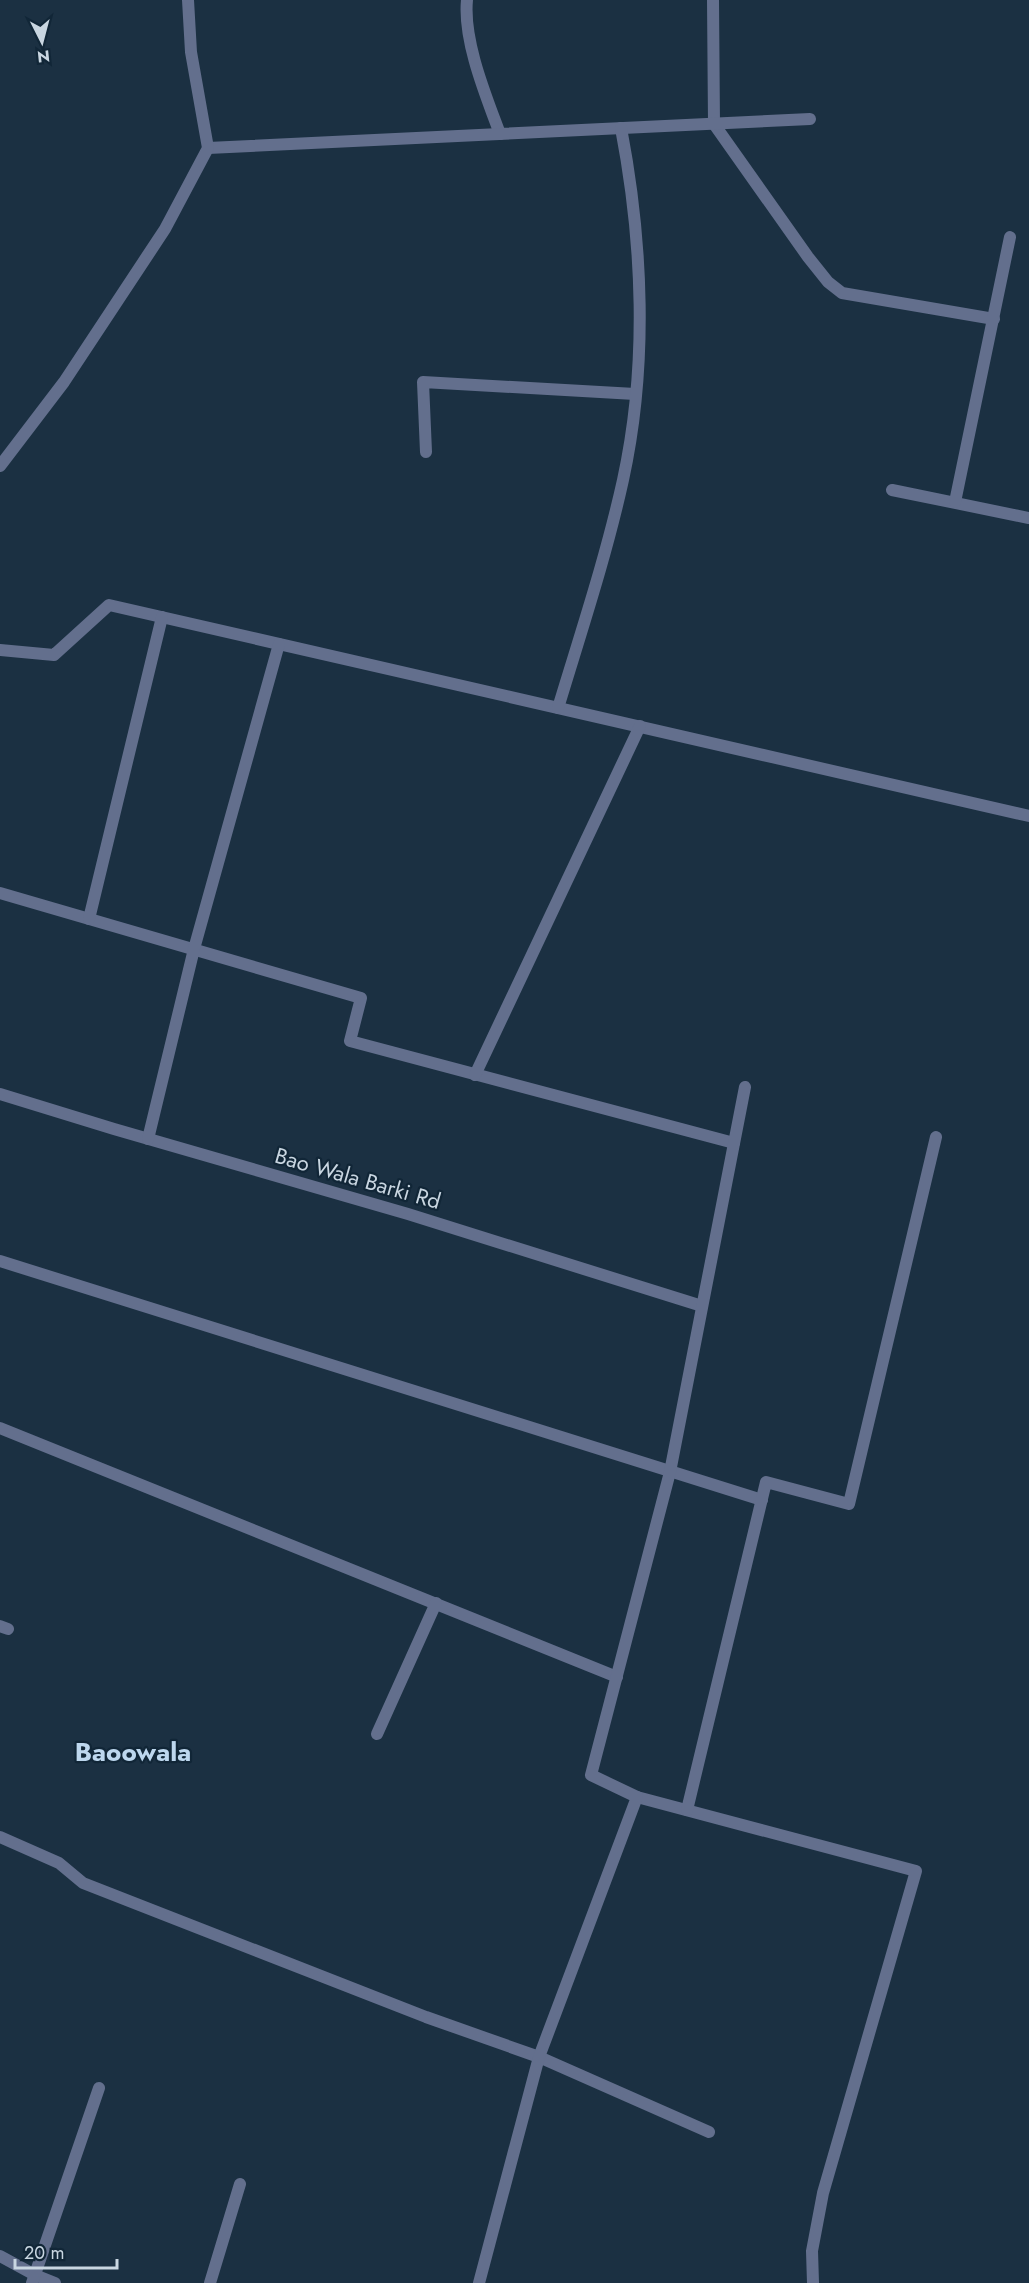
<svg xmlns="http://www.w3.org/2000/svg" width="1029" height="2283" viewBox="0 0 1029 2283" font-family="Jost,sans-serif">
<rect width="100%" height="100%" fill="#1b3042"/>
<g fill="none" stroke-linecap="round" stroke-linejoin="round">
<g stroke="#636f8d" stroke-width="12">
<path d="M467,0C463,41 486,96 500,134"/>
<polyline points="713,0 714,124 808,257 828,282 842,293 994,319"/>
<polyline points="208,148 810,119"/>
<polyline points="426,452 423,382 635,394"/>
<polyline points="0,466 64,382 165,229 208,148 191,52 188,0"/>
<polyline points="892,490 1029,518"/>
<polyline points="955,502 1010,237"/>
<polyline points="0,650 54,655 109,605 1029,816"/>
<path d="M558,708C581,632 606,557 623,480C648,366 643,243 621,128"/>
<polyline points="0,893 361,998 350,1041 734,1143"/>
<polyline points="89,919 162,617"/>
<polyline points="475,1075 640,726"/>
<polyline points="0,1094 114,1129 408,1214 702,1306"/>
<polyline points="148,1139 194,949 279,644"/>
<polyline points="0,1261 762,1500"/>
<polyline points="0,1428 617,1677"/>
<polyline points="0,1626 8,1629"/>
<polyline points="377,1734 436,1603"/>
<polyline points="637,1797 916,1871 823,2193 812,2251 813,2283"/>
<polyline points="687,1810 766,1482 849,1504 936,1137"/>
<polyline points="0,1837 59,1863 83,1883 426,2017 539,2057 709,2132"/>
<polyline points="0,2256 35,2275 55,2283"/>
<polyline points="32,2283 99,2088"/>
<polyline points="210,2283 240,2184"/>
<polyline points="479,2283 539,2057 637,1797 591,1775 670,1472 745,1087"/>
</g>
</g>
<g text-anchor="middle" stroke-width="4.5" stroke-linejoin="round" paint-order="stroke">
<g font-size="22" fill="#c9d6e1" stroke="#112637">
<text transform="translate(358 1178) rotate(16)" y="8">Bao Wala Barki Rd</text>
</g>
<g font-size="26" font-weight="bold" fill="#bdd7ee" stroke="#112637">
<text x="133" y="1761">Baoowala</text>
</g>
</g>
<g transform="translate(42 42) rotate(174)" stroke="#112637" stroke-width="4.5" paint-order="stroke">
<path d="M0-4.5L10 22L0 15L-10 22Z" fill="#c9d6e1"/>
<text y="-9" font-size="16" font-weight="bold" text-anchor="middle" fill="#c9d6e1">N</text>
</g>
<path d="M15 2259v9h102v-9" fill="none" stroke="#c9d6e1" stroke-width="3"/>
<text x="24" y="2259" font-size="18" fill="#c9d6e1" stroke="#112637" stroke-width="4.5" paint-order="stroke">20 m</text>
</svg>
